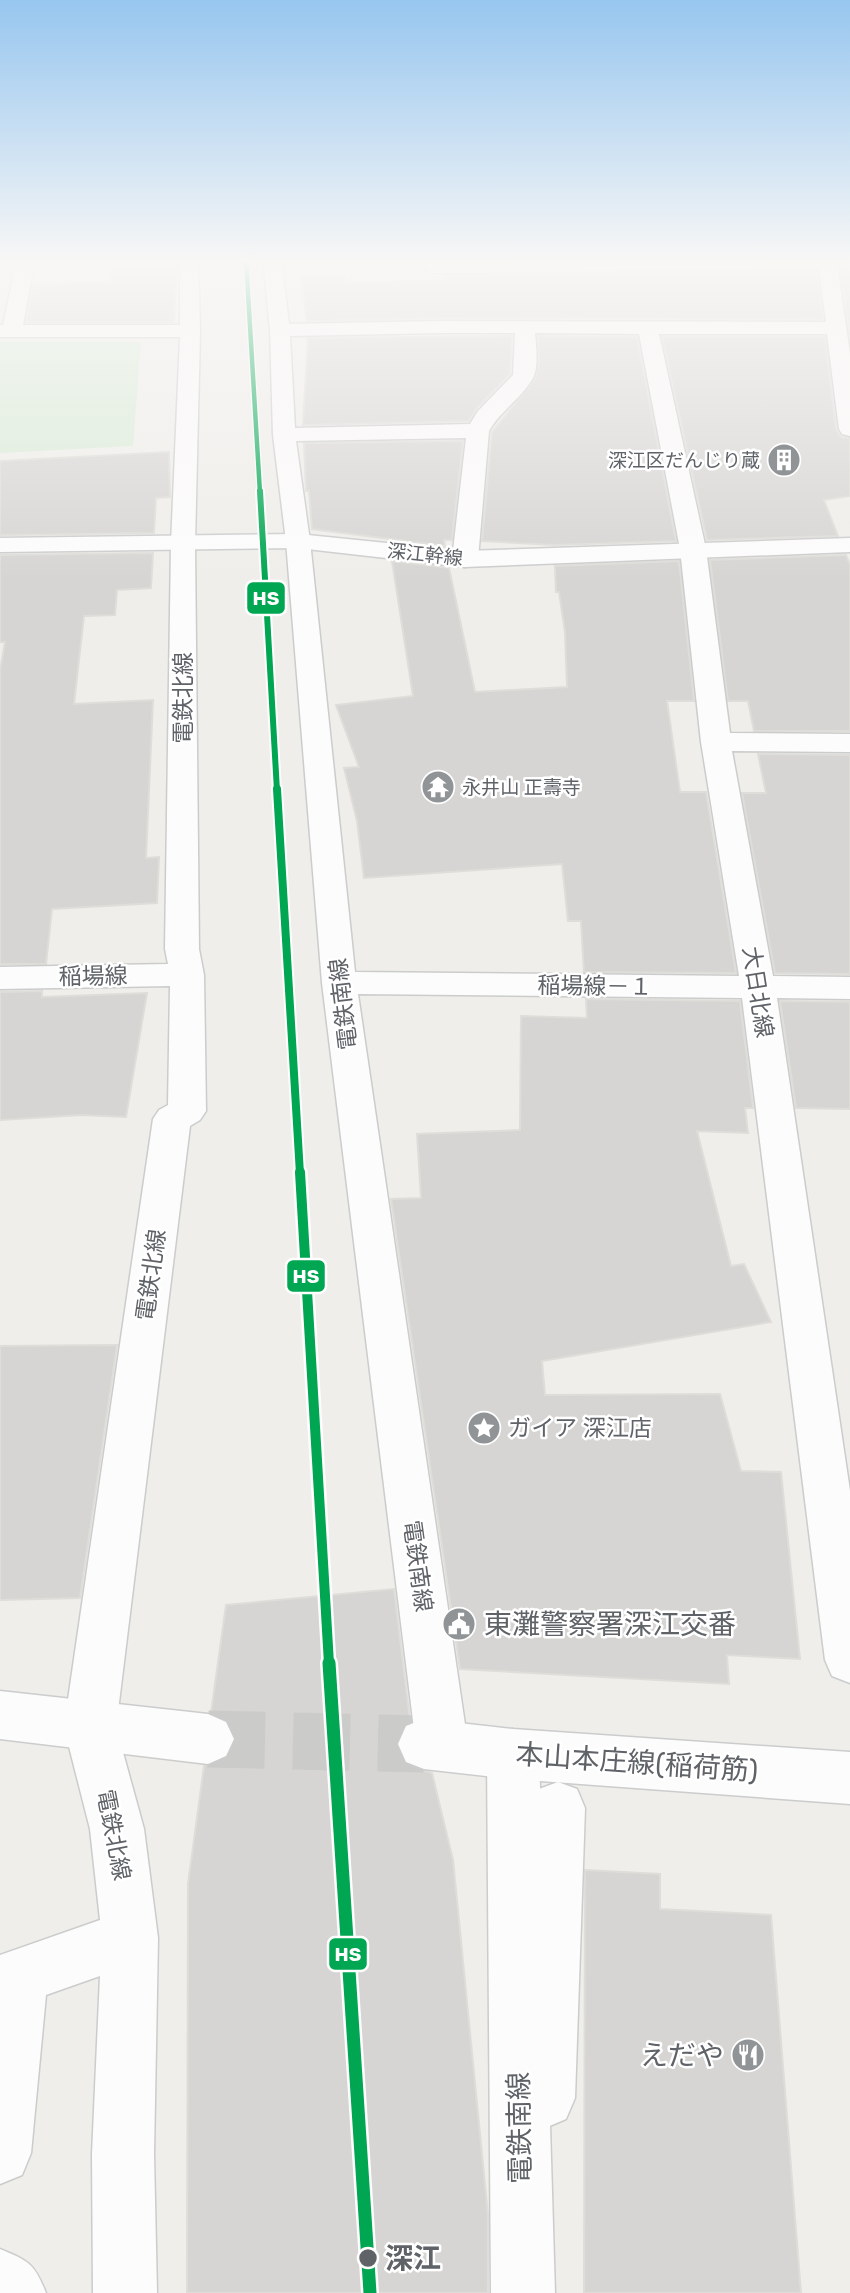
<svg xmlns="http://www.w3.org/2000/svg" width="850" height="2293" viewBox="0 0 850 2293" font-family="Rubik,'Noto Sans JP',sans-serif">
<rect width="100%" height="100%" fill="#efeeea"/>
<polygon fill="#d8ebd6" points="0,342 141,342 133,446 0,453"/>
<g fill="#d6d5d3" stroke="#deddd9" stroke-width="2">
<polygon points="177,259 174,322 26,322 33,285 110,282 112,260"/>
<polygon points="817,272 823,319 441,318 307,321 301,277 344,276 346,283 446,280 445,275"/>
<polygon points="841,272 850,272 850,335"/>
<polygon points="512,336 510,374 476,409 469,421 303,425 308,338"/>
<polygon points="538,336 637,337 676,541 554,545 482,541 492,432 535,379 539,362"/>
<polygon points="662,337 825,337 836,429 841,437 850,438 850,496 824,500 838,536 707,540"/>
<polygon points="463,441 452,540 444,540 445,546 312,529 309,491 306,491 304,443"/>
<polygon points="169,452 170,497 156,498 154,533 0,535 0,461"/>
<polygon points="153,553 151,588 117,590 115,615 84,616 74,704 153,700 146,858 159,857 157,903 52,909 46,964 0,964 0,671 5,642 0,642 0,555"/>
<polygon points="846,555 850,565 850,731 754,731 748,701 728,701 710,560"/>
<polygon points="392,561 449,568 475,692 567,687 565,632 559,592 556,592 555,566 679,561 694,701 667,701 680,792 706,792 736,973 584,972 581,921 568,921 562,864 364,878 357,821 344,768 359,767 336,705 413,696"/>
<polygon points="758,754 850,755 850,974 775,973 742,793 766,793"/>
<polygon points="42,991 42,997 147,993 126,1117 81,1115 0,1120 0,992"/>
<polygon points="586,999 740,1001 753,1108 745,1108 748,1133 697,1131 731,1266 744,1264 771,1322 542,1361 545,1395 720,1394 741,1471 781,1472 800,1659 727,1655 729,1684 460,1669 391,1199 421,1198 417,1134 520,1130 521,1016 587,1018"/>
<polygon points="780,1001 850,1002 850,1109 796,1108"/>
<polygon points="117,1345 80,1598 0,1600 0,1346"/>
<polygon points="394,1589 410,1721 404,1725 396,1745 405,1764 432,1773 453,1860 488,2215 488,2293 187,2293 188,1884 204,1766 227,1758 236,1740 228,1721 211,1713 226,1605"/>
<polygon points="585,1870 660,1874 660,1909 771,1915 801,2293 584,2293"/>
</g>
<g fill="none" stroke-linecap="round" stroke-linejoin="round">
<polyline stroke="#cbcbca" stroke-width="57" stroke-dasharray="57 28" stroke-linecap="butt" points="208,1739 424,1744"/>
<defs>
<polygon id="pedestrian" points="558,1782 577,1789 585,1808 575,2098 566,2119 545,2128 524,2119 515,2098 531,1808 539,1789"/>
<g id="minor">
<polygon points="17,259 35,259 23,325 180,325 180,259 198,259 200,331 195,544 199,949 204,975 206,1111 200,1120 190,1126 116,1727 144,1829 158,1938 154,2154 157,2293 93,2293 92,2154 100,1976 46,1995 31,2153 22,2175 0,2184 0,1955 100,1920 90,1829 64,1727 153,1119 159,1110 168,1105 170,986 0,989 0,967 168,964 165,949 171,544 180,337 0,337 0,325 3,325"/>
<path d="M263,259H281L289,324L441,321L826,322L819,269L431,273L422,267L431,261L836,259L850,353V436L842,434L839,429L827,334H659L706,549L730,733L850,734V752L732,751L773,976L850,977V999L777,998L850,1491V1683L832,1676L825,1660L742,998L358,994L468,1745L460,1763L442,1770L424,1763L416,1745L322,983L286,541L273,435L270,330ZM441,333H515L513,375L478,411L470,424L295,428L290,336ZM535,333L639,334L680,549L701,742L739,976L355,972L310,541L296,441L466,438L452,559L456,564L465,567L474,564L478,559L489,431C500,411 522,398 533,378C539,366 536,347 535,333Z"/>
<polygon points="513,1729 531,1736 539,1754 555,2293 491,2293 487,1754 495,1736"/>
<path d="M0,2249C29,2261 34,2263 46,2293H0Z"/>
</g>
<g id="tertiary">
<polygon points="298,534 465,551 850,538 850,552 465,567 298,548 0,552 0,538"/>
<polygon points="0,1691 208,1714 226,1722 234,1739 226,1756 208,1764 0,1739"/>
<polygon points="424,1719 513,1729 850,1752 850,1804 513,1779 424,1769 406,1762 398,1744 406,1726"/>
</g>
</defs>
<use href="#pedestrian" stroke="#cbcccc" stroke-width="3"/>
<use href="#minor" stroke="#cbcccc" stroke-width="3"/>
<use href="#tertiary" stroke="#cbcccc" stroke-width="3"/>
<use href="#pedestrian" fill="#fdfcfc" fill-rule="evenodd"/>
<use href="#minor" fill="#fdfcfc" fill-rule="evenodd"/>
<use href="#tertiary" fill="#fdfcfc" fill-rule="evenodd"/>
<defs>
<polyline id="rail-1-far4" points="246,259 260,493"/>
<polyline id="rail-1-far3" points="260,491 277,791"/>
<polyline id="rail-1-far2" points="277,789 300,1174"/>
<polyline id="rail-1-far1" points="300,1172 329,1664"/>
<polyline id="rail-1" points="329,1663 370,2293"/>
</defs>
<use href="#rail-1-far4" stroke="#fff" stroke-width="7"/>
<use href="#rail-1-far3" stroke="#fff" stroke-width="10"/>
<use href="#rail-1-far2" stroke="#fff" stroke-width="12"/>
<use href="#rail-1-far1" stroke="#fff" stroke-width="15"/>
<use href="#rail-1" stroke="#fff" stroke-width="18"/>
<use href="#rail-1-far4" stroke="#00a651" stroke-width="4.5"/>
<use href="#rail-1-far3" stroke="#00a651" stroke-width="6"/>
<use href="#rail-1-far2" stroke="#00a651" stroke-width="8"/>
<use href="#rail-1-far1" stroke="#00a651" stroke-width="10"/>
<use href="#rail-1" stroke="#00a651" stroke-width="13"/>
</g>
<linearGradient id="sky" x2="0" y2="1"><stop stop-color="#97c6ef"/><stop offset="0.45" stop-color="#f8f7f6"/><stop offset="1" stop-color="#f8f7f6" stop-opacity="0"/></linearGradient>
<rect width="850" height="580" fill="url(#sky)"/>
<defs>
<symbol id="building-disc" viewBox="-11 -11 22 22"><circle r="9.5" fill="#919496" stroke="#fff"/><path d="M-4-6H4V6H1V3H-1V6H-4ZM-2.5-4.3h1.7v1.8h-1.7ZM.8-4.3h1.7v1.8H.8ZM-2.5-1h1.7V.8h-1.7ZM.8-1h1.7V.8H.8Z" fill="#fff"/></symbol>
<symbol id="temple-disc" viewBox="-11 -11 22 22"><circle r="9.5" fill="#919496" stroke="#fff"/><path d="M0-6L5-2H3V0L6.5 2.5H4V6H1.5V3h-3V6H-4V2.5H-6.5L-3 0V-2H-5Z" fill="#fff"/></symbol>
<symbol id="sight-disc" viewBox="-11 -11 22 22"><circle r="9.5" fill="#919496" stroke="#fff"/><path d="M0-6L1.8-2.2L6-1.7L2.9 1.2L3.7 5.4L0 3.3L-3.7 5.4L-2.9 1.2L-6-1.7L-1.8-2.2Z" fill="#fff"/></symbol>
<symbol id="civic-disc" viewBox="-11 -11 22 22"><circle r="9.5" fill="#919496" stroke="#fff"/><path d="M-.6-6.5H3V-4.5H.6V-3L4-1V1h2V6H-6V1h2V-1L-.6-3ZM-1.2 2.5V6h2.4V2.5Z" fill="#fff"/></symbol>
<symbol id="restaurant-disc" viewBox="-11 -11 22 22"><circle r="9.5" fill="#919496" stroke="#fff"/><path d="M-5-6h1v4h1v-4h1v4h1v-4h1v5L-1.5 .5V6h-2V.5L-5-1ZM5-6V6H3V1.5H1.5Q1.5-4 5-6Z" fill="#fff"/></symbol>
</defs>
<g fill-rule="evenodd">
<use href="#building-disc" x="765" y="441" width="38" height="38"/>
<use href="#temple-disc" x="419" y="768" width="38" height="38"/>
<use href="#sight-disc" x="465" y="1409" width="38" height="38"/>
<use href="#civic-disc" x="440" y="1605" width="38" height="38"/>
<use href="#restaurant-disc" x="729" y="2036" width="38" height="38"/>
</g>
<circle fill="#5f6368" stroke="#fff" stroke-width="2.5" cx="368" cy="2258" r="10"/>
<g text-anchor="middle" stroke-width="5" stroke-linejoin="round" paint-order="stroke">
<g font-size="19" fill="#5f6368" stroke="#fff" text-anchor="end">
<text x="760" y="467">深江区だんじり蔵</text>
<text x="462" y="794" text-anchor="start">永井山 正壽寺</text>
</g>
<g font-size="19" fill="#5f6368" stroke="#fff">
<text transform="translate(425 554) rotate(6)" y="7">深江幹線</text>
</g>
<g font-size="23" fill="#5f6368" stroke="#fff">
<text transform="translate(183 698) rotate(-90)" y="8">電鉄北線</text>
<text transform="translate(93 976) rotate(-1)" y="8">稲場線</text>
<text transform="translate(595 986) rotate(1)" y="8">稲場線－１</text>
<text transform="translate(758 992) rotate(81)" y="8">大日北線</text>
<text transform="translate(343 1004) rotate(-97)" y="8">電鉄南線</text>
<text transform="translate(151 1275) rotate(-82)" y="8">電鉄北線</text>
<text transform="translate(418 1566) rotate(82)" y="8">電鉄南線</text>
<text transform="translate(114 1835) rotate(79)" y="8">電鉄北線</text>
</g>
<g font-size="23" fill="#5f6368" stroke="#fff" text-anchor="start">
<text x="508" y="1436">ガイア 深江店</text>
</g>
<g font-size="28" fill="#5f6368" stroke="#fff" text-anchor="start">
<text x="484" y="1634">東灘警察署深江交番</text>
<text x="724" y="2065" text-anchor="end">えだや</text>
</g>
<g font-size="28" fill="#5f6368" stroke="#fff">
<text transform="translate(637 1762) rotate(4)" y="10">本山本庄線(稲荷筋)</text>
<text transform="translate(519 2128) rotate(-91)" y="10">電鉄南線</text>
</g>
<g font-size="28" font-weight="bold" fill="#5f6368" stroke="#fff" text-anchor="start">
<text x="385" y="2268">深江</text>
</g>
</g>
<g stroke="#fff" stroke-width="2.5">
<rect x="246" y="581" width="40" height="34" rx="7" fill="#00a651"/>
<rect x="286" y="1259" width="40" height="34" rx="7" fill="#00a651"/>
<rect x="328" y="1937" width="40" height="34" rx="7" fill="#00a651"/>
</g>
<g font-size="19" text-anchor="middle" font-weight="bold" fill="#fff">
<text x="266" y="605">HS</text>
<text x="306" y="1283">HS</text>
<text x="348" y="1961">HS</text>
</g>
</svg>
